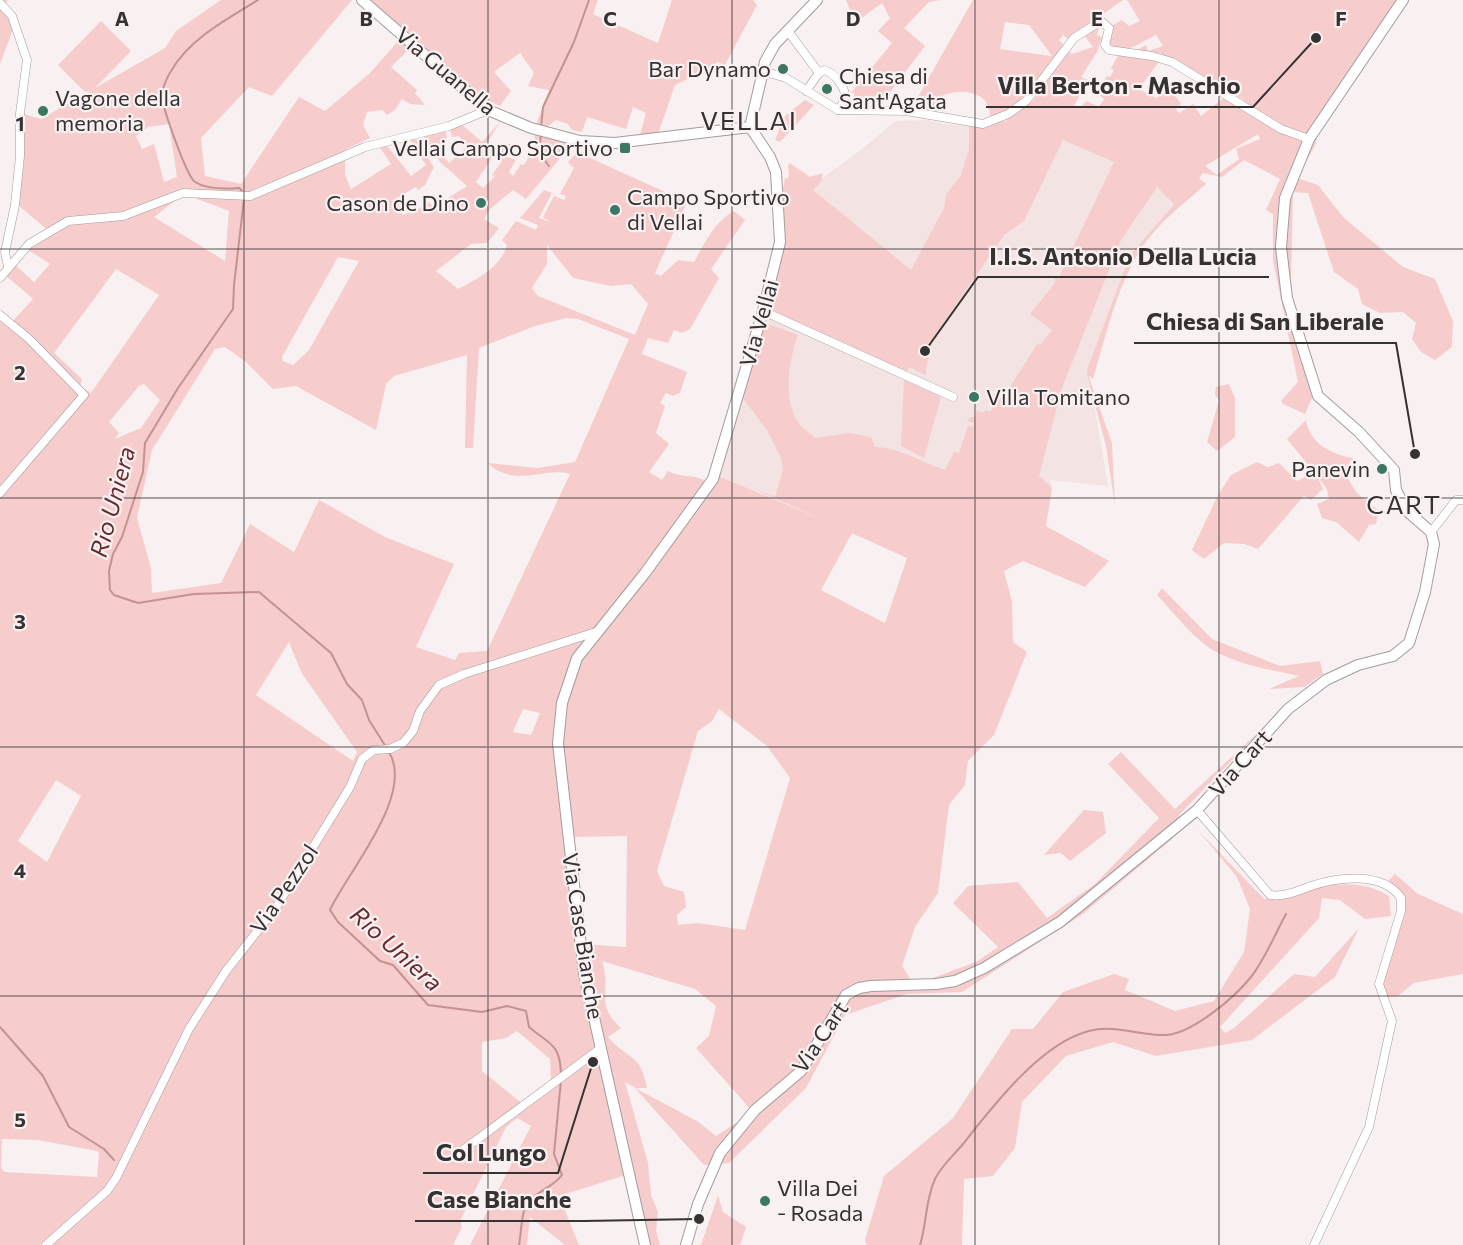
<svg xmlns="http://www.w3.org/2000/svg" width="1463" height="1245" viewBox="0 0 1463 1245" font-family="Commissioner,sans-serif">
<rect width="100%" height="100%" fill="#f9f1f1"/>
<polygon fill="#f3e3e2" points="929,120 943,124 978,127 1004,120 1088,149 1126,165 1155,184 1174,203 1130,255 1088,367 1108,486 1050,480 1052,488 1046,526 1001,575 996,596 723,478 717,473 810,187 861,150 895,121"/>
<g fill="#f6cccc" fill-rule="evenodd">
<polygon points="0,0 8,0 3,7 15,24 0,64"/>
<path d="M221,0H352L272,96L249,87L201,138L205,176L241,184L299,97L325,111L370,73L400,39L410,48L391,67L417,90L415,93L425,105L410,104L402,99L395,110L387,115L382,110L367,112L363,125L370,138L345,150V175L351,189L391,164L379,146L385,143L411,176L426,165L408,137L415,138L434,167L425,185L418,190L416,187L397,198L402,215L416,211L428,202L434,207L467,186L440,162L423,136L444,128L447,138L437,148L449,163L467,147L459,136L452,137L450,127L460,123L482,142L501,121L482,150L494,147L490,154L493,156L476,182L483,188L495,176L492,175L502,161L496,157L504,144H513L507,157L516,160L509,172L513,176L521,164L524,165L534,148L535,132L540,135V140L541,135L572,144L526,199L513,190L490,209L484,219L499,228L487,243L471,244L436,271L458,289C476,280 502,266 507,245L502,240L516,221L536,230L538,225L520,218L544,190L552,193L539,218L550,222L543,217L554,196L564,200L566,196L560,194L574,168L568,162L577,152L687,202L655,273L661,276L678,260L694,262C705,243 714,222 734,211L745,220L711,269L719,278L690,329L682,333L674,330L668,343L648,338L642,354L687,372L680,393L673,396L666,393L660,403L665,406L656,433L669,444L649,472L662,480L668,471C681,478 691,474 704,480L700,494L579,649L568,668L560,695L577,658L717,473L723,478L828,522L755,489L775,497L783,470L781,458L767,430L741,396L763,322L798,335C789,360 781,403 801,426C805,430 811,434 815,438L850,433L871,437L875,447C898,447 923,463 945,470L954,452L959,453L968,426L973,427L974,423L967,421L970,417H975L977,410L983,413L985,410L990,412L1004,388L1008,390L1038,343L1040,345L1052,330L1030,314L1055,283V276L1059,277L1114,162L1063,140L1024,221L1004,235L933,338L925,375L909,367L907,372L768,311L781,209L784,206L782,195L785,178L787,179L789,176L788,165L790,163L810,177L823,173L821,182L813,190L911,270L944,208L946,195L961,175L969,150V126L1007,121V118L1033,101L1068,50L1072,54L1093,47L1084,35L1100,24L1097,35L1102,37L1097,52L1081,77L1088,80L1074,106L1079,108L1087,101L1099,107L1104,99L1097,93L1107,76L1110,77L1114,70L1111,68L1119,54L1161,59L1139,89L1156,98L1170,88L1181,104L1176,110L1179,113L1193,104L1201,116L1226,96L1247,108L1244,100L1159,53L1135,51L1146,45L1148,51L1163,46L1156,35C1140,42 1123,58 1106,44L1113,25L1122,20L1129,26L1140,21L1127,0H1397L1318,120L1316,144L1297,178L1318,185L1343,217L1403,267L1435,279L1453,321L1452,347L1435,360L1421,352L1412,339L1416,323L1403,312L1380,313L1362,304L1358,289L1334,272L1308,193L1293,192L1291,282L1294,307L1319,382L1305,414L1283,404L1281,401L1298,382L1273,260V214L1266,210L1280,179L1244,160L1222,177L1203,173L1199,178L1206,184C1181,206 1153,227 1136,257C1115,294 1105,339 1093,379L1088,375L1112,443L1115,506L1106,446L1087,374L1088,367L1130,255L1174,204L1157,187L1121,240L1062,388L1039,476L1052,488L1046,526L1109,561L1085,587L1023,561L1004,571L1012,602L1013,642L1027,652L994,735L968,761L965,785L949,805L938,893L915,927L902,966L914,985L976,962L998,947L953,903L968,886L1018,882L1047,918L1095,884L1159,818L1108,764L1121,752L1175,809L1264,727L1179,815L1172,839L1083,914L962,992L907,994L845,1015L806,1088L729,1163L704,1165L634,1087L625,1082L648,1163L651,1195L658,1212L656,1231L660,1245H645L629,1174L559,1196L579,1245H565L530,1217L527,1245H470L531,1126L517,1118L506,1127L460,1221L462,1227L453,1245H0V315L24,339L10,324L33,299L3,273L12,262L34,282L50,264L25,248L50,232L18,205L20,113L41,119L165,48L176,31ZM169,124L177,177L164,182L154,144L142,149L136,136L148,127ZM1258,134L1260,139L1236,149L1239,159L1217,175L1205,166ZM184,194L229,211L225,261L154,217ZM547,245L573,278L611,286L631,284L648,304L635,335L538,296L532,288L547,264ZM338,257L359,261L309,350L293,365L283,361L282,357ZM116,269L159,295L91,393L80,386L82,379L54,353ZM567,318L578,319L629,339L575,462L538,468L488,463C514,489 547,466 570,474L487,651L459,653L455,660L416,647L454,564L385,537L319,500L294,552L250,524L221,583L152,593L151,568L137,518L152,450L215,349L225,347L246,362L273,389L296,386L376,430L386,384L394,376L467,355L465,448H473L479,348L535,326ZM144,384L160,400L141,428L115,439L119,433L109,422L139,386ZM852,533L907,558L885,623L821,590ZM289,642L301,672L357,752L353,761L256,695ZM523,709L540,713L531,735L513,732ZM719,709L767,746L790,778L745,930L698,923L678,925L677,915L686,907L684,892L664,886L657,871L698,731L712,721ZM56,780L81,796L47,862L18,841ZM627,836L626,947L581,944L568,837ZM602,961L695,989L716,1006L709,1036L696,1048L753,1112L716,1136L697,1121L635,1088H647C640,1051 628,1061 608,1037L621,1028C594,1004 612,989 602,961ZM517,1031L550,1059L551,1084L524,1105L482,1071V1042L506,1038ZM2,1139L38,1140L97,1151L99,1153L97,1177L4,1172L1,1167Z"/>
<polygon points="371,0 598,0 593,14 658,43 672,0 753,0 757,5 725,65 717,62 711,72 692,77 675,85 658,134 640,135 646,113 633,107 626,129 587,117 582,132 572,130 568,124 556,120 547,127 536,125 549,90 528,86 534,73 520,53 494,72 511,91 500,106 479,96 445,64 423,50"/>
<polygon points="846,0 941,0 929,2 904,28 925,46 879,107 874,109 874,101 854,99 854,93 851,93 892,43 878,31 890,18 882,3 859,20 852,15"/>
<path d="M973,0H1123L1068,39L1063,35L1059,40L1064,45C1044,82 1029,102 990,119C992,92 964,88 943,95L937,111L911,109ZM1005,22L1029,25L1052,56L1000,49Z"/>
<polygon points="101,21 131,51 93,90 85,92 58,65"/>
<polygon points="805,100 814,105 780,142 775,140 785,116"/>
<polygon points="904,380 941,397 924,458 901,446"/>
<polygon points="1229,384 1235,398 1235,437 1217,451 1207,442 1219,401 1215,394 1216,387"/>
<path d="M1306,420C1310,443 1330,454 1353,458L1343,471L1357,493L1379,511L1376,524L1369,525L1359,542L1336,522L1322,518L1317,504L1329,499L1327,489L1317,476L1323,489L1311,500L1304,496L1258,549L1244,544L1224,543L1204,559L1192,550L1218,495L1231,475L1257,462L1268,467L1279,463L1297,481L1314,472L1287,439Z"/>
<path d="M1162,588L1212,639L1280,666L1320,661L1323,674L1304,687L1269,689L1299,676C1272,670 1244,666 1218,653C1195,641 1175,614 1157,595Z"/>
<polygon points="1084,810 1103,812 1106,833 1070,861 1061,853 1044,855"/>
<path d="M1197,829L1264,899C1305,891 1351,872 1389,896L1391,916L1365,919L1340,900L1322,898L1319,918L1220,1027L1225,1033L1234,1028L1294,974L1315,977L1359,928L1335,977L1252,1040L1156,1056L1113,1042L1066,1056L1022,1102L1015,1148L993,1176L964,1179L962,1245H867L865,1240L884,1176L953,1118L1012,1029H1033L1063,992L1114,974L1129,979L1125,990L1175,1011L1214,1001L1244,952L1250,909L1237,877Z"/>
<polygon points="1395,874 1418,894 1463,914 1463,974 1414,983 1398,996 1386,996 1382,984 1404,898 1388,881"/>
<polygon points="718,1195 723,1212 746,1227 740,1245 701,1245"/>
</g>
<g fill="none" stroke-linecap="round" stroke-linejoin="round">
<g stroke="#c49293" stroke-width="2">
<polyline points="541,128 543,107 574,42 589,0"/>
<polyline points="541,134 539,153 549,166"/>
<path d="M244,193L239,188C226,189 206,189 195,182C187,177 163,109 162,97C161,91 167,77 171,71C189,39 227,19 258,0"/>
<polyline points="244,199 234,285 233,309 178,388 145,443 143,472 122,537 113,554 109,571 110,590 114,595 138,603 194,594 259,592 331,653 347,684 362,700 369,720 386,747"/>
<path d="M389,752C415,795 348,871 330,910L338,922L380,961L393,965L428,1005L482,1012L507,1006L526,1011L529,1027C550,1045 560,1043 561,1074"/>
<polyline points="0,1027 43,1076 69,1127 104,1149 114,1160"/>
<path d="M519,1245C521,1234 521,1222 524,1211C529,1193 552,1189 562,1175L554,1154L561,1080"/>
<path d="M920,1245C927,1223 925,1201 935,1179C941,1166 954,1155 963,1144C993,1106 1041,1043 1089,1031C1115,1024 1140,1036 1166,1035C1193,1033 1234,998 1251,977C1265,959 1275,934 1286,914"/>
</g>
<defs>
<g id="minor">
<polyline points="0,3 12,16 27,60 20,113 20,156 15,205 5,252 8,267"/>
<polyline points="788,31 819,73"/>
<polyline points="763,71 786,78 838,110"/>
<path d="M819,73L824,70C836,73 845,88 846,99L838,110"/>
<polyline points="806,91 819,73"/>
<polyline points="838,110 906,111 983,124 1008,114 1026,101 1074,38 1101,21 1109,28 1105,45 1109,50 1152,56 1172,62 1281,129 1309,139"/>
<polyline points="0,278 29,244 68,221 123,216 183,193 250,196 365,147 449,126 488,110"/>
<polyline points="763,311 953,397"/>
<polyline points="0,315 28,338 84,395 0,493"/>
<polyline points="1431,532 1456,500 1463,500"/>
<path d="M1197,810L1270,895C1285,897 1297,891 1311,886C1337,877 1383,871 1401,898V911L1379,984L1392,1021L1369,1127L1314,1245"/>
<polyline points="452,1158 601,1048"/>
<polyline points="46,1245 107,1191 116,1178 189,1029 226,971 277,906 350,787 362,759 374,750 390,749 403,743 413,731 420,711 439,685 464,674 596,632"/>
</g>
<g id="tertiary">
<polyline points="362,0 488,110 531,128 580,141 615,143 750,127"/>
<polyline points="645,1245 584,973 558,743 562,703 577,658 645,573 713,479 763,311 780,242 776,172 770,157 750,127 765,62 775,44 817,0"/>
<polyline points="686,1245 698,1204 720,1153 755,1110 801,1071 846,995 859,988 871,986 936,984 955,981 984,968 1060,922 1197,810 1288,709 1326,680 1358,665 1393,656 1409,643 1425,592 1434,544 1431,532 1407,511 1396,490 1394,470 1359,432 1318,396 1287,298 1281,247 1285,198 1309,139 1403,0"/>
</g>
</defs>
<use href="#minor" stroke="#a39c9c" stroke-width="9"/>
<use href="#tertiary" stroke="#a39c9c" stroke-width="12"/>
<use href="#minor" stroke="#fff" stroke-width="8"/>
<use href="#tertiary" stroke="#fff" stroke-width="10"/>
</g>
<path fill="none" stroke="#353232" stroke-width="1.5" stroke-opacity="0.55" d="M244,0V1245M488,0V1245M732,0V1245M975,0V1245M1219,0V1245M0,249H1463M0,498H1463M0,747H1463M0,996H1463"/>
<g fill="#3b7762" stroke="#f9f1f1" stroke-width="2">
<circle cx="783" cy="69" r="6"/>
<circle cx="827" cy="89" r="6"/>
<circle cx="43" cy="111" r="6"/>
<rect x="619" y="142" width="12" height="12" rx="3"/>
<circle cx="481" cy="203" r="6"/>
<circle cx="615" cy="210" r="6"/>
<circle cx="974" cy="397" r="6"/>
<circle cx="1382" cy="469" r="6"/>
<circle cx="765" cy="1201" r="6"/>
</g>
<g text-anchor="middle" stroke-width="4.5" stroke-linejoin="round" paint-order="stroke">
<g font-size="22" fill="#353232" stroke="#f9f1f1" text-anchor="start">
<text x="771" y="77" text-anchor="end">Bar Dynamo</text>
<text x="839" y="84">Chiesa di<tspan x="839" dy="25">Sant'Agata</tspan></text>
<text x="55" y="106">Vagone della<tspan x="55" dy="25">memoria</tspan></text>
<text x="613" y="156" text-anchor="end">Vellai Campo Sportivo</text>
<text x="627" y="205">Campo Sportivo<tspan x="627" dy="25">di Vellai</tspan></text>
<text x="469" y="211" text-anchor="end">Cason de Dino</text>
<text x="986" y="405">Villa Tomitano</text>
<text x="1370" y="477" text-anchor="end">Panevin</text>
<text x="777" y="1196">Villa Dei<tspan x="777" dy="25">- Rosada</tspan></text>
</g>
<g font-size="22" fill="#353232" stroke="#f9f1f1">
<text transform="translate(446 71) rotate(40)" y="8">Via Guanella</text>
<text transform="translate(759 323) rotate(-74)" y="8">Via Vellai</text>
<text transform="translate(1240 763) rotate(-48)" y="8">Via Cart</text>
<text transform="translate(284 889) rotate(-56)" y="8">Via Pezzol</text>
<text transform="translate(583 936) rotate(81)" y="8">Via Case Bianche</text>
<text transform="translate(820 1037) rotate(-56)" y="8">Via Cart</text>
</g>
<g font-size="24" font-style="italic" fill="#692a2f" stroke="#f9f1f1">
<text transform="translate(113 502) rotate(-75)" y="8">Rio Uniera</text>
<text transform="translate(396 949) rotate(42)" y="8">Rio Uniera</text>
</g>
<g font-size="26" letter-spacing="1.5" fill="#373232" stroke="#f9f1f1">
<text x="749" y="130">VELLAI</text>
<text x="1404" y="514">CART</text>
</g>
</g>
<g font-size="20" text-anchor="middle" font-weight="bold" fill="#353232" stroke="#f9f1f1" stroke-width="4.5" stroke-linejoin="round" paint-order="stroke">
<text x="122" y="26">A</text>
<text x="366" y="26">B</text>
<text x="610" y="26">C</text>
<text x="853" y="26">D</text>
<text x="1097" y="26">E</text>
<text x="1341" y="26">F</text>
<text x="20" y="131">1</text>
<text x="20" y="380">2</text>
<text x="20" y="629">3</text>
<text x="20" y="878">4</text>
<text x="20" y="1127">5</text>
</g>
<path fill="none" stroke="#353232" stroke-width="2" d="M1316 38L1253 107H986M925 351L978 277H1269M1415 454L1396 343H1134M593 1062L558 1173H423M699 1219L584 1221H415"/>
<g fill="#353232" stroke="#f9f1f1" stroke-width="2">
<circle cx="1316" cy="38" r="6"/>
<circle cx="925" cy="351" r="6"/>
<circle cx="1415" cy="454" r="6"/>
<circle cx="593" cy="1062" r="6"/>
<circle cx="699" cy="1219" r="6"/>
</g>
<g font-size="24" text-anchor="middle" font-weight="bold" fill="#353232" stroke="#f9f1f1" stroke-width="4.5" stroke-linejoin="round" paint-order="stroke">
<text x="1119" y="94">Villa Berton - Maschio</text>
<text x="1123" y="265">I.I.S. Antonio Della Lucia</text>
<text x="1265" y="330">Chiesa di San Liberale</text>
<text x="491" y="1161">Col Lungo</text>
<text x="499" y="1208">Case Bianche</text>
</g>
</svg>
